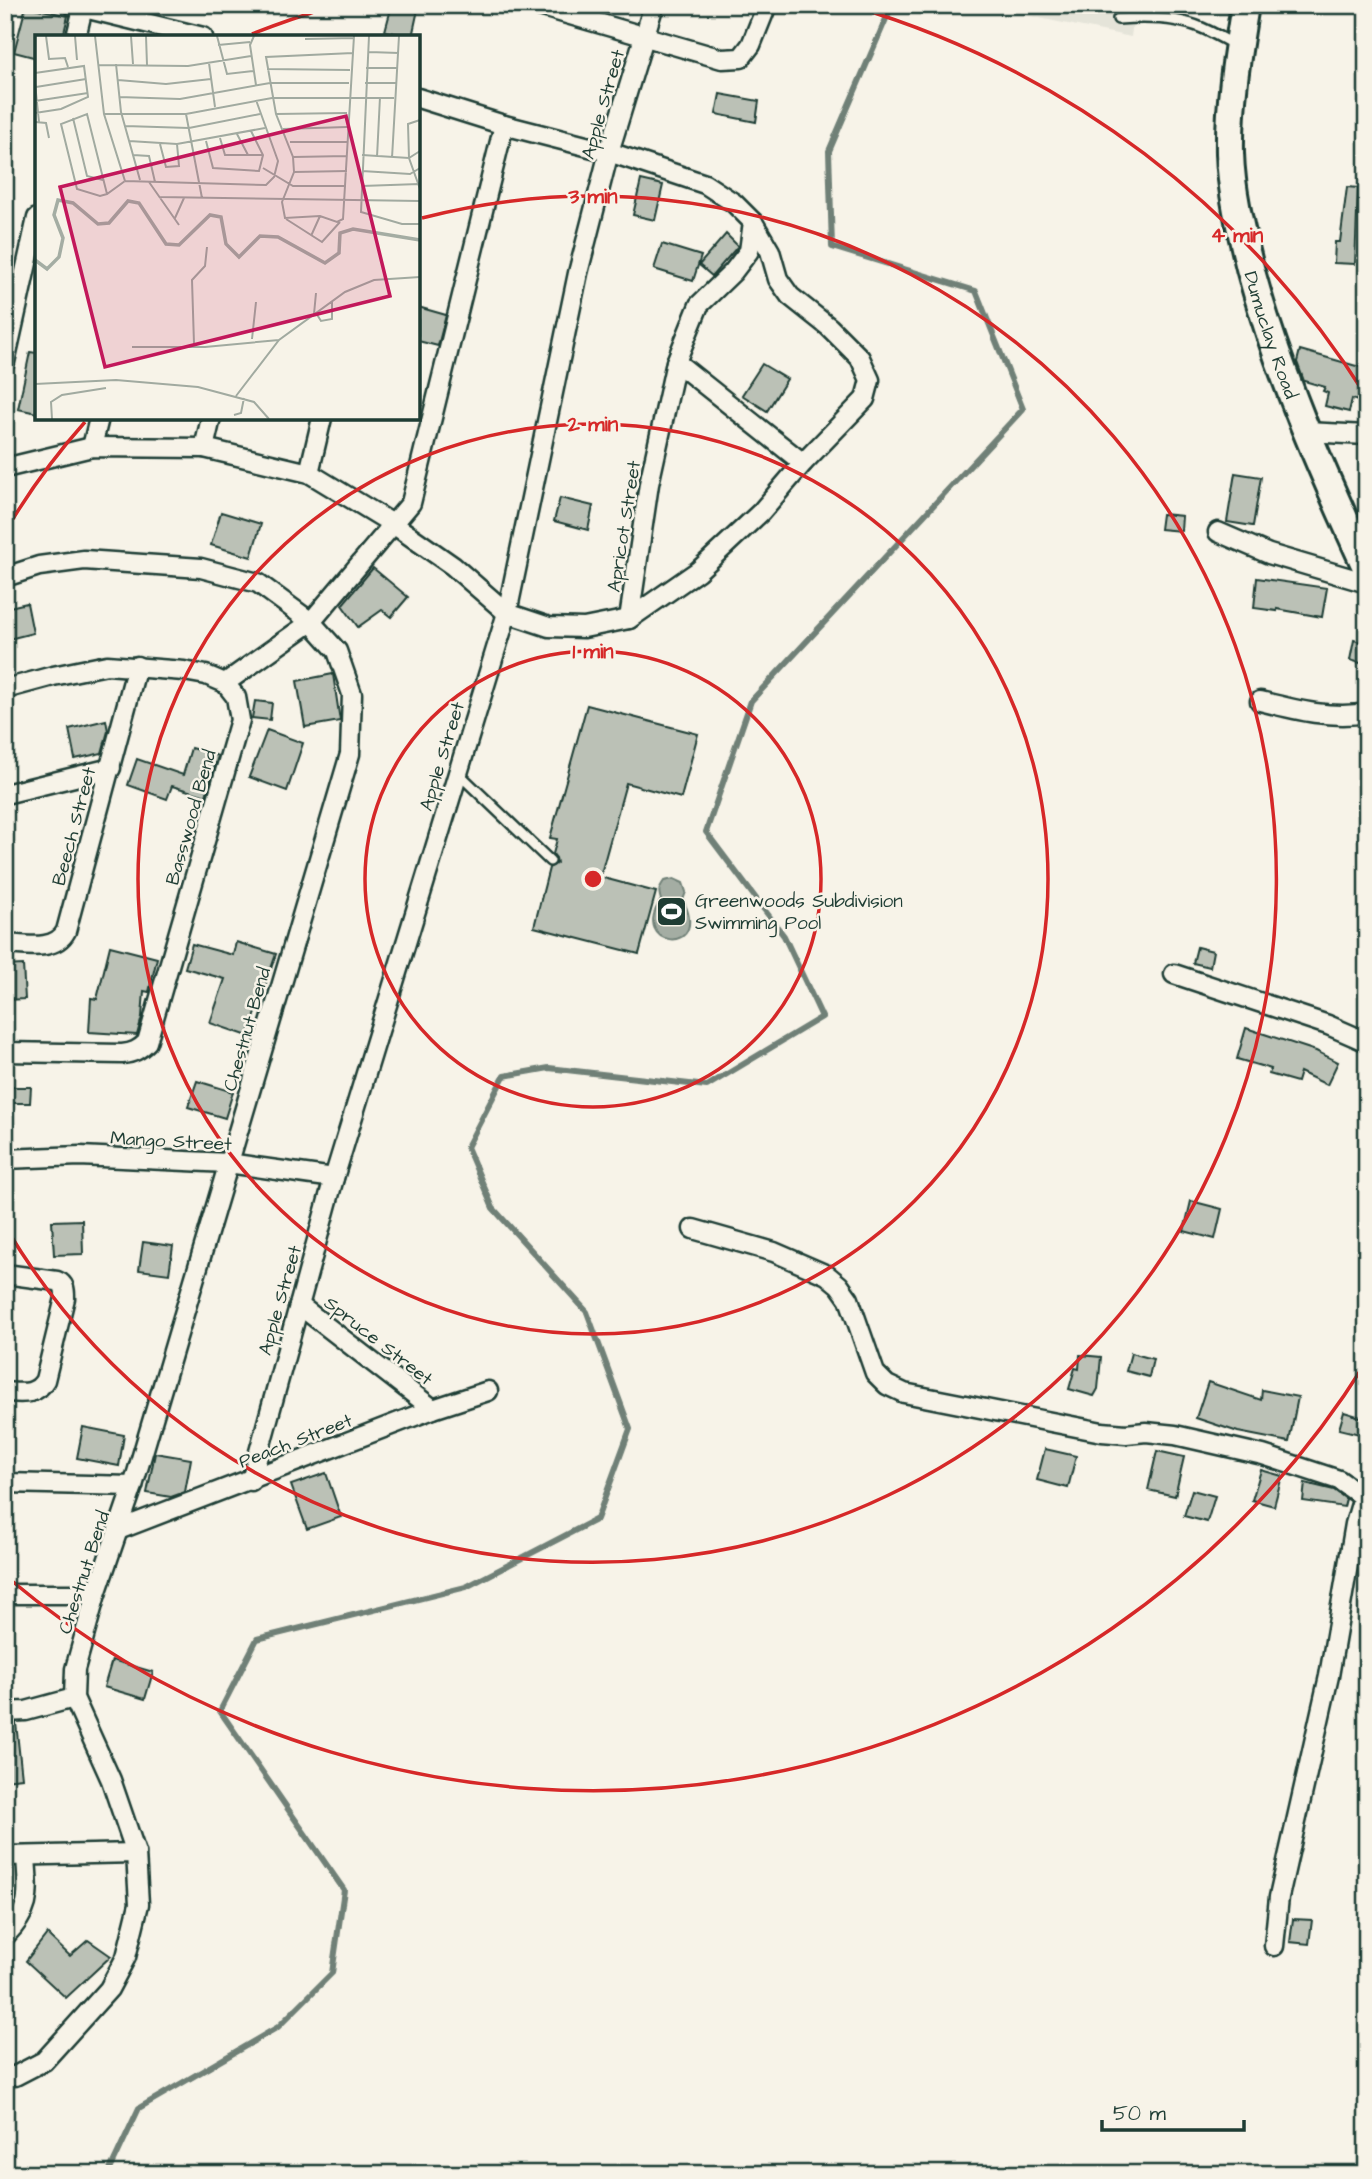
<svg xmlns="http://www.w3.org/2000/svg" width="1372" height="2179" viewBox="0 0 1372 2179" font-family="'Architects Daughter',sans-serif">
<rect width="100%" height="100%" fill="#f7f3e8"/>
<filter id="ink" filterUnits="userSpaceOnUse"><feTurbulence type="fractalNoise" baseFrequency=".0143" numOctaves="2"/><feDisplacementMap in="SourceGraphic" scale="14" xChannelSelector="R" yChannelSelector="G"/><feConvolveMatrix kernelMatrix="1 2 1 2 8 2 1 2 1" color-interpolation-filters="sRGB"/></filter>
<g filter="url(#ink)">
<polygon fill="#e5e4d9" points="996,5 1135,5 1131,37 996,9"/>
<path fill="#a4ada3" stroke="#6f8077" stroke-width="2" d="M674,879L683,883L686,892L683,900C712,957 628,948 661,900C658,891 659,888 664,881Z"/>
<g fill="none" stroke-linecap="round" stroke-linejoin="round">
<polyline stroke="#6f8077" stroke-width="6" points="108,2174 139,2108 278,2027 332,1973 344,1890 220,1711 257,1639 466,1587 597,1519 630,1429 587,1312 493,1208 467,1147 504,1076 549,1068 707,1086 822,1017 784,936 706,832 751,701 1023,409 976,291 832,247 829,151 892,5"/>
</g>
<g fill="#bbc1b6" stroke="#1f3d34" stroke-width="2">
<polygon points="392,5 419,5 412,37 385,31"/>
<polygon points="26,6 68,16 63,37 37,37 37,58 14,52"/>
<polygon points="720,94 759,101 756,122 716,114"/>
<polygon points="641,180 663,185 655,220 633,215"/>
<polygon points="1347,187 1358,188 1355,264 1334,263 1335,242 1340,242"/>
<polygon points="726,234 738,246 712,276 699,265"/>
<polygon points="662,244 701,256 693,281 654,269"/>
<polygon points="418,307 446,315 438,346 418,341"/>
<polygon points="1300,350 1367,369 1367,404 1352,399 1349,412 1325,406 1328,393 1323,391 1325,387 1304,381 1297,362"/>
<polygon points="30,352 37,353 37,413 18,409"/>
<polygon points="762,364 787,379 767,411 742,395"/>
<polygon points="1235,473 1261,477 1253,526 1227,522"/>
<polygon points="560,498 593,506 588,530 554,521"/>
<polygon points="221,512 261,524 251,557 211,545"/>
<polygon points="1162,514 1182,516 1181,531 1160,529"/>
<polygon points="373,568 408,597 391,617 382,610 358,627 342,605"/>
<polygon points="1257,578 1327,588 1322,617 1277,609 1277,611 1254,608"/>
<polygon points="27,603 33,633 5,640 5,608"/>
<polygon points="1354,640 1367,644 1367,665 1350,660"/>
<polygon points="333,674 340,721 305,727 297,681"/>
<polygon points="255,701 272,703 270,720 252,718"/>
<polygon points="587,705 698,734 681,798 626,783 600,877 656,892 639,954 534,927 549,868 557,863 556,858 553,854 557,839 550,838"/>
<polygon points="106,720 108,731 102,753 75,759 69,729"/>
<polygon points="267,730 303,743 287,791 249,777"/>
<polygon points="191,748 218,756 206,796 172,786 167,799 128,785 137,759 183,775"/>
<polygon points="236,942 276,954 248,1036 210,1023 225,979 185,968 192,944 233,955"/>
<polygon points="110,946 157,958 149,992 144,991 142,1017 137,1035 89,1032 91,998 97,999"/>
<polygon points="1197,947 1213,951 1210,967 1193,963"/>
<polygon points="23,965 25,999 5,1000 5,966"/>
<polygon points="1246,1028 1316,1051 1338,1062 1327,1085 1300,1072 1297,1082 1269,1074 1271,1069 1237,1059"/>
<polygon points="197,1081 233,1092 225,1118 188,1107"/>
<polygon points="5,1087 31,1087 30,1103 5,1103"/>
<polygon points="1191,1201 1222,1209 1215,1239 1184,1231"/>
<polygon points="82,1220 83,1254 54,1255 52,1221"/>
<polygon points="143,1242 173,1246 169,1274 139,1270"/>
<polygon points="1131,1353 1153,1359 1149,1377 1126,1371"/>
<polygon points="1080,1355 1101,1357 1098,1389 1094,1396 1069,1389 1075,1368 1079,1369"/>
<polygon points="1208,1382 1261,1400 1262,1390 1298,1397 1289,1442 1238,1432 1196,1418"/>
<polygon points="1344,1412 1367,1419 1364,1435 1339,1429"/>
<polygon points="83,1427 124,1435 119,1466 77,1458"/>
<polygon points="1045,1449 1076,1456 1068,1488 1037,1480"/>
<polygon points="1157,1451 1184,1457 1175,1496 1148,1490"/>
<polygon points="155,1453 191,1459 185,1492 171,1497 147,1493"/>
<polygon points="1261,1470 1282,1476 1274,1506 1252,1500"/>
<polygon points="326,1473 341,1517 307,1529 291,1485"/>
<polygon points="1305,1483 1334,1490 1346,1499 1344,1507 1303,1501"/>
<polygon points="1192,1490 1215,1496 1207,1522 1184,1516"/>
<polygon points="112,1660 153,1672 145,1699 104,1687"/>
<polygon points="5,1723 16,1723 22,1778 5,1780"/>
<polygon points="1293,1919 1312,1920 1309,1944 1290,1942"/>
<polygon points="47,1934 70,1956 88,1940 111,1956 66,1998 26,1961"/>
</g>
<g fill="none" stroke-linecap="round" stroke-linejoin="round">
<defs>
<g id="lane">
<path d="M1118,19C1144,17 1177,17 1202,28C1214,33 1225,40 1237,46"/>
<polyline points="458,773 550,861"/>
</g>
<g id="street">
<polyline points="72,5 203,37"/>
<polyline points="536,5 722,59 741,58 751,45 767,5"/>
<polyline points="76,37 83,8"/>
<polyline points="5,362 37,218"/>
<polyline points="676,362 803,463"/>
<polyline points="1306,432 1367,435"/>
<polyline points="92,447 99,418"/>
<polyline points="204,448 211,418"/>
<polyline points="5,468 92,447 204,448 309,473 393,524 453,566 507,613 549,627 584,628 629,619 649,484 676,362 699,305 733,272 749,251 753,222 734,203 705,184 609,152 504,125 418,98"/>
<polyline points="309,473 322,418"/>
<polyline points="1218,532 1269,554 1367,583"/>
<polyline points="5,577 39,566 84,560 201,568 258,583 311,622 337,651 352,694 350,754 133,1486 96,1594 75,1669 74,1698 111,1780 136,1853 139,1904 126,1957 109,1989 44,2061 15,2076 5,2076"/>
<polyline points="629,619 698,571 761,512 803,463 865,399 870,380 860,358 829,327 790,296 778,279 770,251 753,222"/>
<polyline points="225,683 311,622 411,503 504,125"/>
<path d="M5,689L53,676L107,665L184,671L206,675L225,683L236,697L240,720L147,1042C139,1050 133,1053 122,1054L5,1052"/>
<path d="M1260,701C1296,710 1330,719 1367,713"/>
<polyline points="5,794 111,768"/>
<path d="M5,944C25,945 55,952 66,931L137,666"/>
<polyline points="1174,974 1328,1025 1367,1042"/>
<polyline points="5,1159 80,1156 228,1163 334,1178"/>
<polyline points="693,1229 774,1252 827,1275 839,1285 849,1299 875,1373 887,1385 904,1393 1102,1432 1126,1434 1146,1432 1175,1435 1263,1455 1339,1480 1363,1497"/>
<path d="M5,1274L57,1281C65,1284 65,1290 65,1298L45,1380C36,1396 22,1393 5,1392"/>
<polyline points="299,1305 433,1409"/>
<polyline points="251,1481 334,1178 507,613 578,273 609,152 654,5"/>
<polyline points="5,1483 133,1486"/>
<polyline points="118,1530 433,1409 488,1391"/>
<polyline points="5,1594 96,1594"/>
<polyline points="5,1712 26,1711 74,1698"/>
<polyline points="5,1856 136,1853"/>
<path d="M5,1936C33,1908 28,1893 26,1856"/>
<polyline points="1274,1946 1279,1897 1329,1676 1355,1524 1363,1497 1367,1493"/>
</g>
<g id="secondary">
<path id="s1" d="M1245,5C1237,55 1229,103 1230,153C1231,191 1241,231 1250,268C1278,372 1322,471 1367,569"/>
</g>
</defs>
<use href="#lane" stroke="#1f3d34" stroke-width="14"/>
<use href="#street" stroke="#1f3d34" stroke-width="23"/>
<use href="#secondary" stroke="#1f3d34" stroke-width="32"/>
<use href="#lane" stroke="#f7f3e8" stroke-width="9"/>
<use href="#street" stroke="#f7f3e8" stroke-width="18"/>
<use href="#secondary" stroke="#f7f3e8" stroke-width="26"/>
</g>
</g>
<g fill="none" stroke="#d62828" stroke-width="3.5">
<circle cx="593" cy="879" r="228"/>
<circle cx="593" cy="879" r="455"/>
<path d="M8 527A683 683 0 0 1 85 422M422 218A683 683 0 1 1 8 1231"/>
<path d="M1366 1362A911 911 0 0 1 7 1577M252 34A911 911 0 0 1 334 6M852 6A911 911 0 0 1 1366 396"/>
</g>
<defs>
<symbol id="stadium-square" viewBox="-11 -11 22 22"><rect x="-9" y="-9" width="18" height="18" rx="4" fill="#1f3d34" stroke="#f7f3e8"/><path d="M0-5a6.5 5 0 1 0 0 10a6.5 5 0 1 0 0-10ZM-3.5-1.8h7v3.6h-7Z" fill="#fff"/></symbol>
</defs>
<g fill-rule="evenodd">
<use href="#stadium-square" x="654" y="894" width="35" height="35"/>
</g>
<g text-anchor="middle" stroke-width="5" stroke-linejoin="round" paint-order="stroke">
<g font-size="19" fill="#1f3d34" stroke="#f7f3e8">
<text transform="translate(602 104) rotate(-74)" y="7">Apple Street</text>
<text dy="7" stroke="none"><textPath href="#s1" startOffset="336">Dumuclay Road</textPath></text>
<text transform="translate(623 526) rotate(-81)" y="7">Apricot Street</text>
<text transform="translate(441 756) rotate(-73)" y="7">Apple Street</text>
<text transform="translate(190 817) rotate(-74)" y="7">Basswood Bend</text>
<text transform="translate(73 826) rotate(-75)" y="7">Beech Street</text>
<text transform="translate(246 1029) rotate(-74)" y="7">Chestnut Bend</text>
<text transform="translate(171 1140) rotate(3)" y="7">Mango Street</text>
<text transform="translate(279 1300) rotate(-74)" y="7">Apple Street</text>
<text transform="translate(379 1340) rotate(38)" y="7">Spruce Street</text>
<text transform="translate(295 1440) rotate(-21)" y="7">Peach Street</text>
<text transform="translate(83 1572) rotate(-72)" y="7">Chestnut Bend</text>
</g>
<g font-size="19" fill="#1f3d34" stroke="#f7f3e8" text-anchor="start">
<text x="695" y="907">Greenwoods Subdivision<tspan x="695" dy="22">Swimming Pool</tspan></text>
</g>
</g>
<g transform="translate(35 35)">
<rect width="385" height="385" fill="#f7f3e8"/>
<path fill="none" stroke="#a4ada3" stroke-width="3.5" d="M0,225L12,234L24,222L28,203L19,180L23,165L38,168L63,189L74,188L93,166L104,168L131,209L144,210L175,180L186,182L191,209L204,222L225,201L243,202L290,228L304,218L305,198L318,194L385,205"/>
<path fill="none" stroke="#a1aaa0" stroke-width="2" d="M11,1L14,24L30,23L33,32M40,1L42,25M60,1L69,79L90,146M96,1L98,29M111,1L112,30M182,1L192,39L218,36M219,1L215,10L221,50M334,1L326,177L367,189H385M270,4L319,3M183,10L215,7M334,17L364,18M318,18L231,22L241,79L258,122L259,137L247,167L250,183L285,181L302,187L308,184L319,1M174,28L180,72M81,29L86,77L105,145M64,30L153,31L216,21M331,33H362M232,34L315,35M0,38L49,31L53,62L26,74L0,78M83,45L131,49L176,44M0,48L4,87M330,48H361M1,52L51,44M84,62L145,64L235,48H314M0,66L53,58M69,79H151L237,63H359M151,79L167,163M241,79L312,78M38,83L52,141L68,145M385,85L373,89L374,123L385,154M0,87L11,88L14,103M90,91L154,93L225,79M248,94L312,92M202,99L213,120M185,103L190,120H228M94,106L142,109L230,93M171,106L178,133L224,136L228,120L216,96M255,107H312M125,109L131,132L144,131L142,109M98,120L114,121L120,147M327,120L374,123L385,116M258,122L312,121M342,122L345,62M357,123L364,1M228,133L258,151H311M327,136L375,139L385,133M259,137L312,136M90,146L231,150L239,142L243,126L221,65M114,147L144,190M327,151L384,149M72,159L52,79L26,89L42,154L65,161L72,159L90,146M124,162L385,166M140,183L149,163M251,184L287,207L305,187M276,201L285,181M281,278L286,286L297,284V266M279,279L281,258M217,304L221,267M159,309L157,245L170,231L172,212M97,312H170L244,305M0,349L81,345L163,352L219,367L234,384M201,361L244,305L310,257L339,245L385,242M199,380L206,378L209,363M17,384L16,367L27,360L71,353"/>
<path fill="#c2185b" fill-opacity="0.15" stroke="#c2185b" stroke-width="3.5" d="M311,81L355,261L70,332L25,152Z"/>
<rect width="385" height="385" fill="none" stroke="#1f3d34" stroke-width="3.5"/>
</g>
<circle cx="593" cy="879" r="10" fill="#d62828" stroke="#f7f3e8" stroke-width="3.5"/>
<g font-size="21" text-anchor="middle" font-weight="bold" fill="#d62828" stroke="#f7f3e8" stroke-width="5" stroke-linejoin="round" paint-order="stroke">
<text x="593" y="203">3 min</text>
<text x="1237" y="242">4 min</text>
<text x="593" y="431">2 min</text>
<text x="593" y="658">1 min</text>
</g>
<rect width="1372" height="2179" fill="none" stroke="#f7f3e8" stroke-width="28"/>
<rect x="14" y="14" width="1344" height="2151" fill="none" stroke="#1f3d34" stroke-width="2.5" filter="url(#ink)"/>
<path d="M1102 2120v10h142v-10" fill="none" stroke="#1f3d34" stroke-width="3.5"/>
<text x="1113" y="2120" font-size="21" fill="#1f3d34" stroke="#f7f3e8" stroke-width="5" paint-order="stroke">50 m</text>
</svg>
